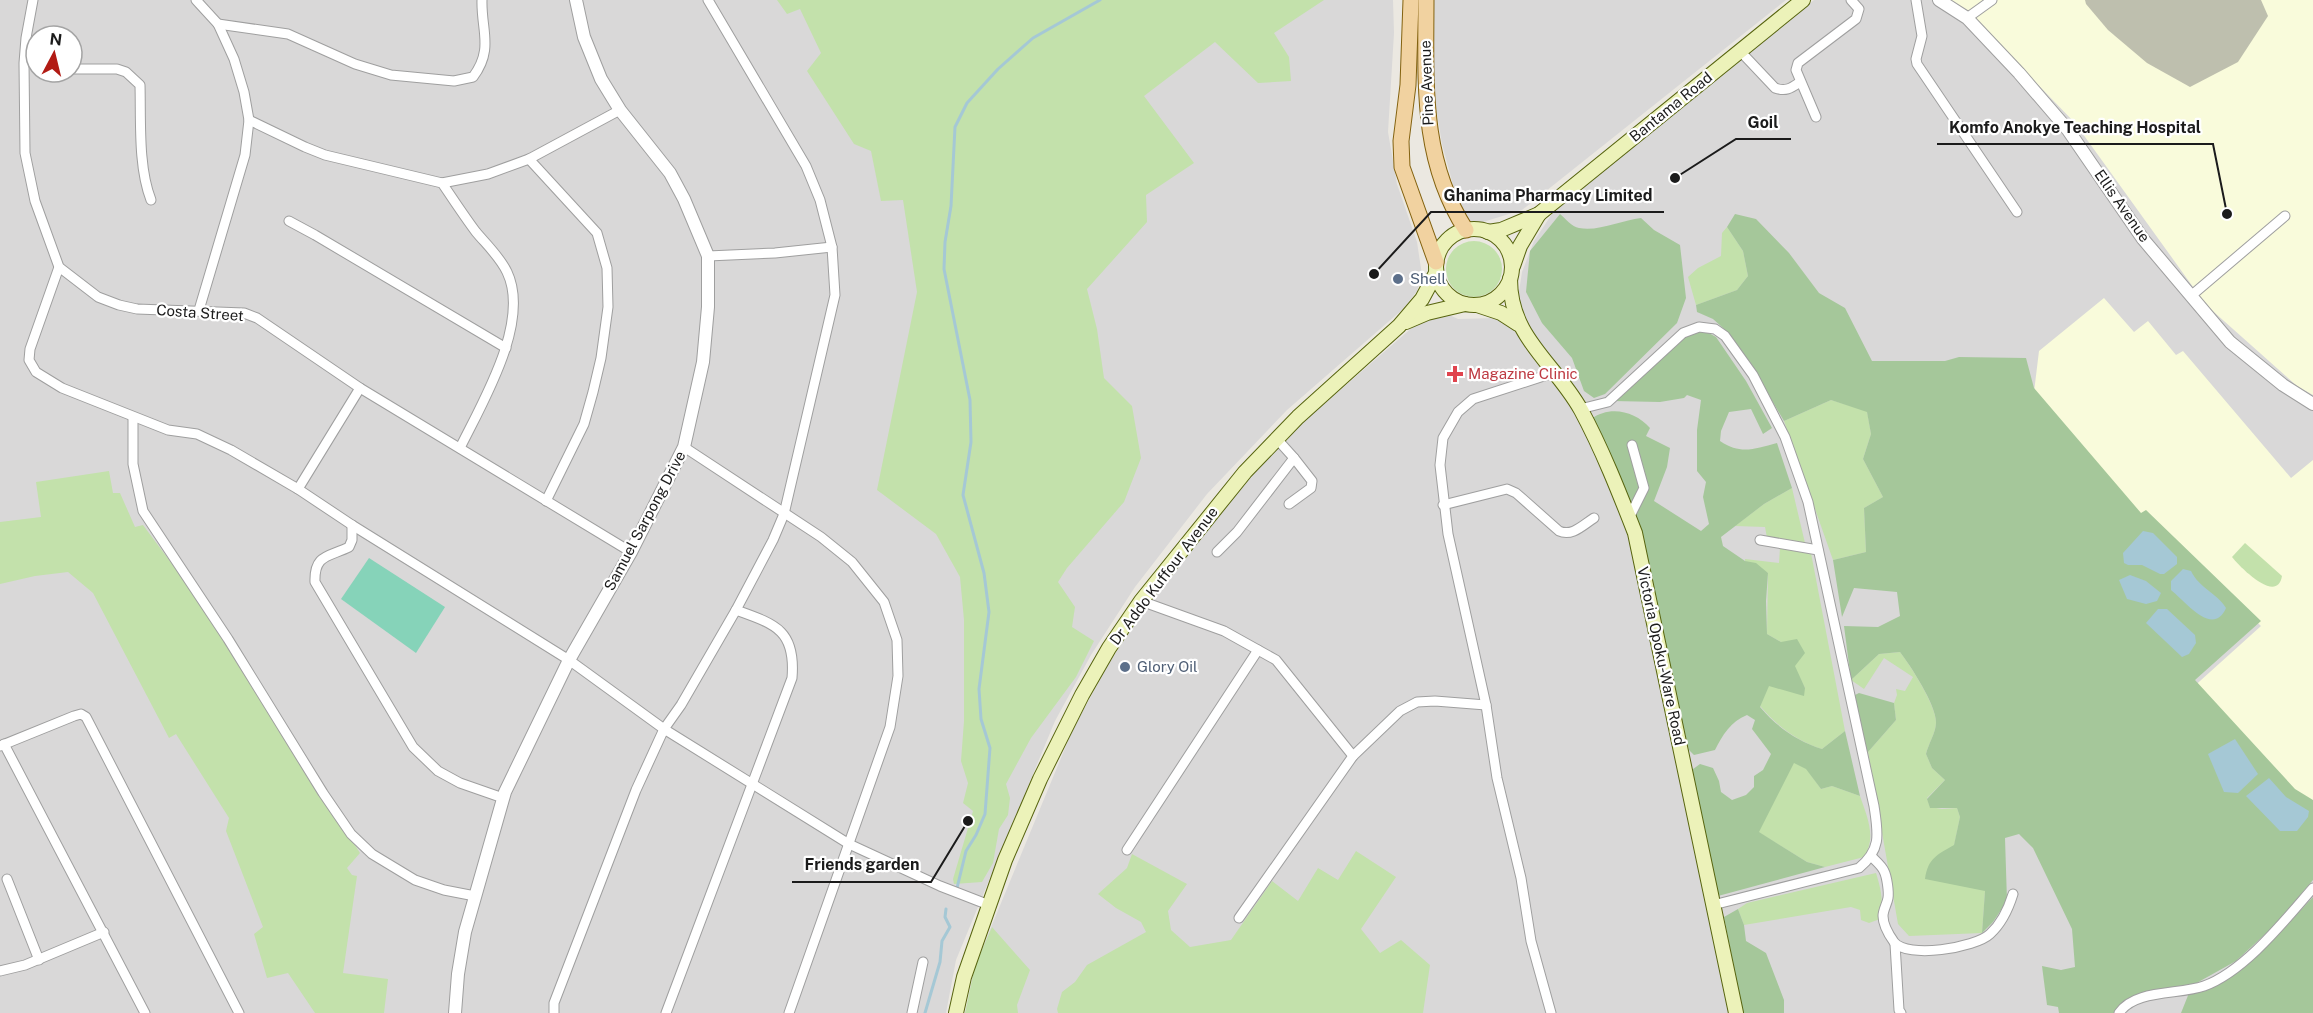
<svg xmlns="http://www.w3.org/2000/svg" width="2313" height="1013" viewBox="0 0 2313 1013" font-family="'Public Sans',sans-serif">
<rect width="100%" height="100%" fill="#ebe8e1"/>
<g fill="#d9d8d8" fill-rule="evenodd">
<path d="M0,0H1393L1394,33L1388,132L1397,184L1417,242L1422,275L1417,291L1403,309L1287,410L1207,494L1135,587L1091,655L1055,721L956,960L946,1013H0ZM36,36H72V72H36Z"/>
<polygon points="1432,0 1786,0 1522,210 1470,226 1459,207 1442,144 1435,101 1431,37"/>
<polygon points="1814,0 2313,0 2313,1013 965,1013 975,966 1073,729 1108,665 1151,598 1222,507 1301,424 1414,326 1441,311 1458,319 1497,318 1518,298 1522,272 1534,241 1554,211"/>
</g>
<g fill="#f9fbdb">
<polygon points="1950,0 2313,0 2313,395 2297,386 2206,305 2075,123 1965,9"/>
<polygon points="2104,298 2134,332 2148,321 2176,355 2183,351 2291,478 2313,460 2313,813 2190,690 2261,626 2143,513 2138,516 2034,392 2039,351"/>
</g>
<polygon fill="#bebfae" points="2085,0 2261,0 2268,16 2238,62 2190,87 2147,63 2108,30 2086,4"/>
<g fill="#c3e1ab">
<polygon points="777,0 1324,0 1274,33 1289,57 1291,81 1258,83 1215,42 1144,96 1194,163 1146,195 1147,222 1087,289 1097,329 1104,378 1132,406 1141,458 1124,502 1067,568 1058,582 1075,607 1072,627 1094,641 1076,677 1031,738 1006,784 1010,798 1008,815 999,829 993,863 982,882 954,884 953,879 973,811 963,803 968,783 961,761 964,721 964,620 960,577 936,534 877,490 917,292 903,200 881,201 871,151 854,144 807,71 821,53 800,9 787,14"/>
<polygon points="1727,227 1743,251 1748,276 1737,290 1696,305 1688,277 1698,268 1721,256 1722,233"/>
<circle cx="1474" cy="269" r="28"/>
<polygon points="1831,400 1867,411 1871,434 1863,459 1883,497 1864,508 1866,552 1833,560 1784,421"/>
<polygon points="109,471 113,493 120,493 135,527 143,525 193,592 360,853 347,868 352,875 357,876 343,973 388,979 384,1013 315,1013 288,973 267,978 254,934 263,927 226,831 229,818 176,734 169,738 93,593 68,572 35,576 0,584 0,522 41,517 36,482"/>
<polygon points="1792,488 1805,543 1767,538 1765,527 1735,526 1764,504"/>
<path d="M2245,543L2282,576C2277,605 2240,567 2232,557Z"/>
<path d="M1780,548L1811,553L1845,731L1822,749C1797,741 1777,726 1760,706L1768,685L1805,688L1781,642L1767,634L1768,573L1745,561V559L1779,563Z"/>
<path d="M1900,652C1910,665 1937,707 1936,723C1936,732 1928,745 1926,754L1932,768L1945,780L1927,798L1930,807L1942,809L1957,808L1960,817L1954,846L1938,855L1985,891L1982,933L1909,936L1898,924L1868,752L1896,720L1894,703L1897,695L1896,689L1905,691L1913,677L1884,658L1864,689L1851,680L1879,654Z"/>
<path d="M1794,762L1806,768L1821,789L1832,786L1860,796C1867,817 1877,837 1864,857L1825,867L1807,862L1758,832Z"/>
<polygon points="1356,851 1396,877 1361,929 1380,953 1401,940 1430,965 1423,1013 1058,1013 1057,1009 1062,992 1075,982 1087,965 1146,932 1141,922 1116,908 1098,894 1127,868 1132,854 1187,884 1168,911 1171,930 1190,947 1231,940 1272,881 1298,901 1318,868 1338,880"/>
<path d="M1876,873C1881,889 1884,902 1880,919L1869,923L1861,920L1860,910L1851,907L1744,925L1738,909L1747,903Z"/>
<polygon points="992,927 1030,970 1017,1005 1018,1013 965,1013 975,966"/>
</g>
<g fill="#a5c79a">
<path d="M1560,214C1565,218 1572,227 1579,228C1598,232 1622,220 1641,218L1654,230L1680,245L1686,298L1677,323L1605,394L1594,398L1584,391L1572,358L1542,323L1526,292L1530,251Z"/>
<path d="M1735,214L1756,219L1789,253L1819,293L1845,308L1872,361H1945L1959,357L2026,358L2034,388L2141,513L2146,510L2261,621L2195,680L2295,789L2313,800V880L2274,926L2236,961L2193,985L2144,993L2126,1000L2115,1013H2059L2058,1007L2047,1005L2042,966L2061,970L2075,967L2072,929L2033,848L2019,834L2005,838L2007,901L1993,922L1982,933L1985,891L1925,879C1928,858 1937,855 1954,845L1960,817L1957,808H1930L1927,799L1945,780L1932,768L1926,754C1928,745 1936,732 1936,723C1937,706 1910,665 1900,652L1879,654L1851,680L1844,626L1878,627L1900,616L1897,592L1854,588L1842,617L1833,560L1866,552L1864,508L1883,497L1863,459L1871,434L1867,412L1831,400L1784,421L1760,380L1723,328L1713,319L1697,312L1696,305L1737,290L1748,276L1743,251L1727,227Z"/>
<path d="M1696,331L1707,332L1716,337L1746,381L1772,428L1763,434L1751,409L1729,412L1721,431L1720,441C1741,455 1754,449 1777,443L1792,488L1764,504L1721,537L1723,546L1745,561L1756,563L1768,573L1766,601L1767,634L1781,642L1797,639L1805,653L1795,666L1805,688L1804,696L1769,686L1760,707C1777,727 1797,741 1822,749L1845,731L1860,796L1832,786L1821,789L1806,769L1794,763L1759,832L1807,862L1825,867L1718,896L1689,772L1700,764L1713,768L1719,781L1721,792L1732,800L1746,795L1754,787V776L1763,770L1771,754L1752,729L1755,720L1747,715C1731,721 1722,736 1715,750L1694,755L1689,750L1630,506L1591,419C1610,405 1635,411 1650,428L1646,436L1670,448L1667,467L1654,501L1701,531L1709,524L1703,497L1706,482L1697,471V430L1701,400L1687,395L1684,398L1660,402L1613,401L1685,335Z"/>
<polygon points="1859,693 1894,703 1896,720 1868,752 1865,752 1853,696"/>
<path d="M2313,897V1013H2181L2189,993C2243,981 2277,935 2313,897Z"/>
<polygon points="1738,909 1744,925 1746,941 1766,953 1784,1000 1784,1013 1743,1013 1724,917"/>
</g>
<polygon fill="#86d3b9" points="369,558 445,607 416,653 341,599"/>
<g fill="#a5c8d5">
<polygon points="2143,531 2153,533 2177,557 2177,564 2164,574 2160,574 2142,565 2128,565 2124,563 2123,553"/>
<path d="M2183,569L2191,571C2199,588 2217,593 2226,608C2213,638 2185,601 2171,590V581Z"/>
<polygon points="2130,575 2146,581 2161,593 2157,601 2146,604 2127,599 2119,580"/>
<polygon points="2158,609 2167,609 2195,635 2196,643 2189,654 2182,657 2146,623"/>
<polygon points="2235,739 2258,774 2238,793 2224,792 2208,754"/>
<polygon points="2269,778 2286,797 2309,811 2308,817 2297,831 2280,831 2246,796"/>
</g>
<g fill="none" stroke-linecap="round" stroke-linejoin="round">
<g stroke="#a5c8d5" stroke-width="3">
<polyline points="957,888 966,851 976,835 985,814 990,748 981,719 979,689 989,612 984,573 963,495 971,442 970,400 944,269 945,242 951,206 955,127 967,103 998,69 1033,38 1100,0"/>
<polyline points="925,1013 940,962 942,941 950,927 945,917 946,909"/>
</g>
<defs>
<g id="minor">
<polyline points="33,0 26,38 24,63 25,153 35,201 59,267 98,297 119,305 137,309 244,313 257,318 360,388 631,552"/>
<polyline points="196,0 218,24 234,59 244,92 249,120 245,155 199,310"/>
<polyline points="1916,0 1922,36 1916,59 1917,64 2017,212"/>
<polyline points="1967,18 1992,0"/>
<path d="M218,24L288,34L355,64L391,75L454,81L473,77C494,49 481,30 482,0"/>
<path d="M1740,51L1775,88C1786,92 1791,88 1800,82"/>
<path d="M72,69H117L126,72L140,85C141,120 138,167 151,200"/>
<polyline points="1816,117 1796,70 1798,63 1856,19 1859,9 1851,0"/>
<path d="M249,120L305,147L325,155L442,183C453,199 464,216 476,232C486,244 500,257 507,272C531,322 482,403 460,448"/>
<polyline points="529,159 597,233 607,268 608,307 601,358 593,392 584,424 546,501"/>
<polyline points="442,183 488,174 529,159 620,110"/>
<polyline points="289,221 315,235 506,348"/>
<polyline points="708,256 775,253 832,247"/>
<polyline points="59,267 30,349 29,360 36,372 62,388 168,430 197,434 231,450 298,489 352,525 569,660 664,729 849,844 940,886 989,905"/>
<polyline points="2192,295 2285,216"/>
<path d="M1580,409L1608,402L1683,333L1699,327L1715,329L1725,336L1753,375L1785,437L1808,502L1874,806C1878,833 1882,849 1859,868L1713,905"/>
<polyline points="133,418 133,464 143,511 228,639 323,793 351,834 372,854 415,880 444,890 475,896"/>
<polyline points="1276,438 1294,458 1312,481 1311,488 1289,504"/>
<polyline points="684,447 821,537 852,562 884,602 897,640 898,676 890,727 789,1013"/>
<polyline points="298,489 360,388"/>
<path d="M1443,505L1507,489L1516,493L1559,531C1572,537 1583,525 1594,518"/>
<polyline points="1629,518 1644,488 1632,445"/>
<path d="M352,525V540L349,547C329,557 314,554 315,582L413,747L438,771L460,783L503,798"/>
<polyline points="1760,540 1818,550"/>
<polyline points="1217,552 1237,532 1294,458"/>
<polyline points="1141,601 1224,631 1276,660 1353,756"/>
<polyline points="4,744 145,1013"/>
<polyline points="0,746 74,716 81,714 86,717 239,1013"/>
<polyline points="1127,850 1258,650"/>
<path d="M1872,857C1876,861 1882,866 1884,871C1887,877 1889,892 1888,898C1887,904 1883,910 1883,916C1883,924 1889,935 1894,942C1907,959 1975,948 1990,934C2001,924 2009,907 2013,894"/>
<polyline points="7,879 39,960"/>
<polyline points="1239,918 1353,756 1400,711 1417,702 1435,701 1486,705"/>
<polyline points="1895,944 1899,1010 1901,1013"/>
<polyline points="0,971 25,965 104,932"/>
<polyline points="554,1013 554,1003 636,790 664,729 681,705 736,610 773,540 784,514 835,295 832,247 820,200 806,166 708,0"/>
<path d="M666,1013L792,678C796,630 775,624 736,610"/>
<polyline points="912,1013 923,962"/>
<polyline points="1551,1013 1531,941 1521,878 1497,778 1486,705 1448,534 1440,465 1443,438 1458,412 1473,399 1553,373"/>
<path d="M2119,1013C2135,989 2179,995 2204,986C2245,971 2285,920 2313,888"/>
</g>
<g id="tertiary">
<polyline points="1939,0 1967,18 2019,73 2068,130 2143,239 2230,342 2283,385 2313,404"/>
<polyline points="455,1013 458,974 465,932 505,792 569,660 631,552 684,447 703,362 708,307 708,256 684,199 670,173 620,110 601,79 584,37 576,0"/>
</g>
<g id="secondary">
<circle cx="1474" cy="267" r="38"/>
<polyline points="1488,232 1501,230 1539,214 1803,0"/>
<polyline points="1513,266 1520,246 1539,214"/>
<path d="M1510,279C1510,338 1555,363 1581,410C1602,449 1619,492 1635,533L1736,1013"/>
<polyline points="1477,305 1501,313 1518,324"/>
<polyline points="1406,322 1427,313 1465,304"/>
<polyline points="956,1013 964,977 1005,860 1040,779 1082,695 1109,648 1141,601 1245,472 1298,417 1399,326 1422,299 1436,273"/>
</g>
<g id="primary">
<polyline points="1411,0 1408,85 1401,141 1402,167 1436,262"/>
<path d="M1426,0C1426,81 1420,159 1466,230"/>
</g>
</defs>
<use href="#minor" stroke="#9f9f9f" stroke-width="11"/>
<use href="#tertiary" stroke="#9f9f9f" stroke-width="14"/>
<use href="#secondary" stroke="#57640f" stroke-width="16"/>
<use href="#primary" stroke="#83620f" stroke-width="17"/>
<use href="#minor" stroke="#fff" stroke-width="9"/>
<use href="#tertiary" stroke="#fff" stroke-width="12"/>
<use href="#secondary" stroke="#ecf2b9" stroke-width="14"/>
<use href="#primary" stroke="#f1d2a0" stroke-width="15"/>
</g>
<g fill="#5c6f8a" stroke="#fff" stroke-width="2">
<circle cx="1398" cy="279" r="6"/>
<circle cx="1125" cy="667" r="6"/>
</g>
<path fill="#e0444e" stroke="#fff" stroke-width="2" d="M1452 365h6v6h6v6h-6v6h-6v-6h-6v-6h6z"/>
<g text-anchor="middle" stroke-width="4.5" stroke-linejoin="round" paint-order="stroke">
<g font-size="15" fill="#1b1b1b" stroke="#fff">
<text transform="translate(1427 83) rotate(-92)" y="5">Pine Avenue</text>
<text transform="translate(1671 107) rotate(-39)" y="5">Bantama Road</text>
<text transform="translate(2122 206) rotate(55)" y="5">Ellis Avenue</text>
<text transform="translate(200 313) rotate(4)" y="5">Costa Street</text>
<text transform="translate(645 521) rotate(-62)" y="5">Samuel Sarpong Drive</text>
<text transform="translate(1164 576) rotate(-53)" y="5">Dr Addo Kuffour Avenue</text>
<text transform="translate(1661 656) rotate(78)" y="5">Victoria Opoku-Ware Road</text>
</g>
<g font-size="15" fill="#4e5e75" stroke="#fff" text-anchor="start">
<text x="1410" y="284">Shell</text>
<text x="1137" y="672">Glory Oil</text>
</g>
<g font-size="15" fill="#be3a42" stroke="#fff" text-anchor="start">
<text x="1468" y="379">Magazine Clinic</text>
</g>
</g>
<path fill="none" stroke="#1b1b1b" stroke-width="2" d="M1675 178L1736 139H1791M2227 214L2213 144H1937M1374 274L1431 212H1664M968 821L931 882H792"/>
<g fill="#1b1b1b" stroke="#fff" stroke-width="2">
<circle cx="1675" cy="178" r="6"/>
<circle cx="2227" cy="214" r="6"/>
<circle cx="1374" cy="274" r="6"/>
<circle cx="968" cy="821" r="6"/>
</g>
<g font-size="16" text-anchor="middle" font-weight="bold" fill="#1b1b1b" stroke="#fff" stroke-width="4.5" stroke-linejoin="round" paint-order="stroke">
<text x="1763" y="128">Goil</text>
<text x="2075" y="133">Komfo Anokye Teaching Hospital</text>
<text x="1548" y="201">Ghanima Pharmacy Limited</text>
<text x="862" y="870">Friends garden</text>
</g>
<g transform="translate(54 54) rotate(7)"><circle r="28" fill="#ffffff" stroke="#a4a4a4" stroke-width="1.5"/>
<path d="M0-4.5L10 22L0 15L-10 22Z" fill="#b21b14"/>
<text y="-9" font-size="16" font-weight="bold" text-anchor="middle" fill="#1b1b1b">N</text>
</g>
</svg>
